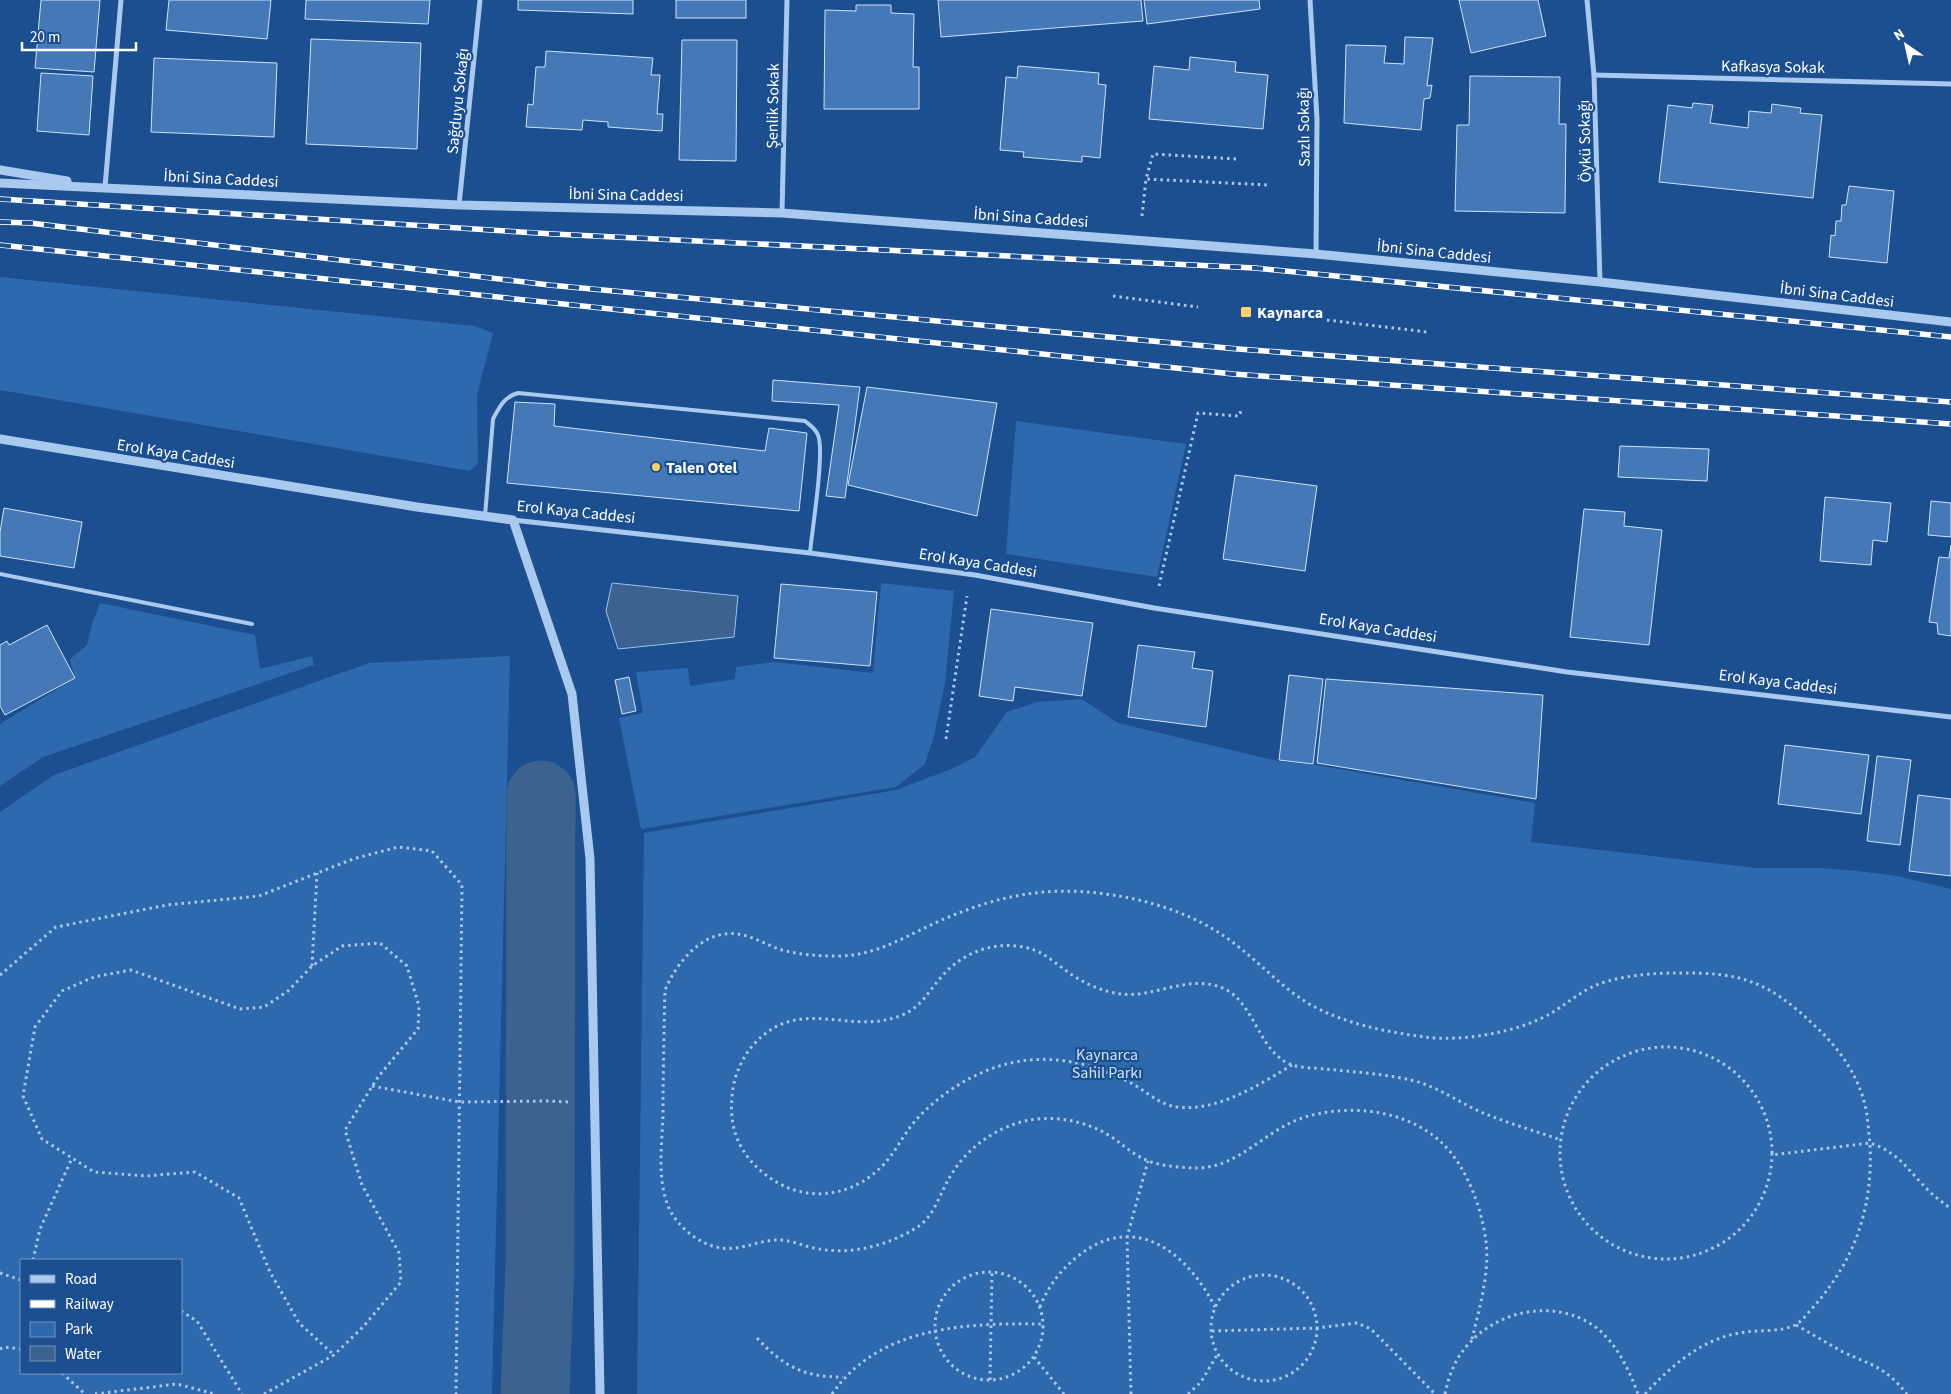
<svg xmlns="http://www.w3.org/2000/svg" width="1951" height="1394" viewBox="0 0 1951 1394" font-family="'Source Sans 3',sans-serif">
<rect width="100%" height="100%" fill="#1b4f8f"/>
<g fill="#2e69ad" fill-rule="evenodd">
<polygon points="0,277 475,326 493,333 477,395 478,463 470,471 0,390"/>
<polygon points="1016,421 1186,444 1157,577 1006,554"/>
<polygon points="881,583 954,591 945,683 934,736 925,764 896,787 641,829 619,718 643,713 636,672 688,668 690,686 735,679 736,667 774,662 873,673"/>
<polygon points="100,603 255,635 260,669 312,656 314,665 43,757 0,786 0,724 75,678 70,659 87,645 92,624"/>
<path d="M510,656L492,1394H0V812L54,775L369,663ZM21,1260H181V1373H21Z"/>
<polygon points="1082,699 1118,723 1277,761 1316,765 1535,803 1531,842 1757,868 1821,868 1858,871 1897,876 1951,889 1951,1394 637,1394 644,833 896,790 954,768 975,757 1007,712 1037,702"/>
</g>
<polygon fill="#3c6290" stroke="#9cc4f0" points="612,583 738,596 734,637 618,649 606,611"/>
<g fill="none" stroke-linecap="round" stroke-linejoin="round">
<polyline stroke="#3c6290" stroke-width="69" points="535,1394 540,1263 541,795"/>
</g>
<g fill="#4478b7" stroke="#cfe3fa">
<polygon points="41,0 100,0 94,72 35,68"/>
<polygon points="169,0 271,0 267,39 166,30"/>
<polygon points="306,0 430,0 428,24 305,19"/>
<polygon points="518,0 633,0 633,14 518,10"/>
<rect x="676" y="0" width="70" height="18"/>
<polygon points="938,0 1141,0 1143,21 941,37"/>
<polygon points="1144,0 1259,0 1260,9 1147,24"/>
<polygon points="1459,0 1538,0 1546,36 1471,53"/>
<polygon points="856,5 891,5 891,13 914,14 913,67 919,67 919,109 824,109 825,10 856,11"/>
<polygon points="1405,37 1433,38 1427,86 1432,85 1430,98 1424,99 1421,130 1344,123 1346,45 1386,46 1384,63 1404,64"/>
<polygon points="311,39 421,43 417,149 306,144"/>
<polygon points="682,40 737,40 736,161 679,160"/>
<polygon points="546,51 653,58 651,75 660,75 657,114 663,114 662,131 608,127 608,122 583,120 582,130 526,127 528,104 533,105 536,67 545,67"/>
<polygon points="1190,57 1236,62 1235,72 1268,75 1263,129 1149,119 1154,66 1189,70"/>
<polygon points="154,58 277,63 274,137 151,132"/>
<polygon points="1018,66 1099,73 1098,84 1106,85 1100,158 1082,156 1082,162 1023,157 1024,152 1000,150 1006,77 1017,78"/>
<polygon points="41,73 93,76 89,135 37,131"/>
<polygon points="1470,76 1560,77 1559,124 1566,124 1565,213 1455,211 1457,125 1469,125"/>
<polygon points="1693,103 1713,105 1710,123 1748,128 1749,111 1771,113 1772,104 1801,108 1800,113 1822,115 1813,198 1659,182 1668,105 1692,108"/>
<polygon points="1849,186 1894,191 1887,263 1829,257 1831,235 1835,236 1836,221 1841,221 1842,205 1846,205"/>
<polygon points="773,380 860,387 845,498 826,496 839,405 772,401"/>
<polygon points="867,387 997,403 977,516 848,485"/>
<polygon points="515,402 555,404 554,426 765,451 769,428 807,433 799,511 507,483"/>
<polygon points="1620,446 1709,449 1707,481 1618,477"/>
<polygon points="1235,475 1317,486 1305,571 1223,559"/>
<polygon points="1825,497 1891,503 1887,542 1873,540 1871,565 1820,561"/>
<polygon points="1931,501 1951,503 1951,537 1928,535"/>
<polygon points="4,508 82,522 74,568 0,556 0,532"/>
<polygon points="1584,509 1625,512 1624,526 1662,530 1649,645 1570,637"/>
<polygon points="1951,545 1951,636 1938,634 1937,623 1929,622 1939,557 1949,558"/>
<polygon points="781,584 877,592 870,666 774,658"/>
<polygon points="991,609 1093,623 1082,696 1015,687 1013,701 979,696"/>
<polygon points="47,625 75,678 5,715 0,706 0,645 7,641 9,645"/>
<polygon points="1138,645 1195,652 1192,668 1213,671 1206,727 1128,717"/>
<polygon points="1289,675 1323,679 1313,764 1279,760"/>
<polygon points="629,677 636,711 622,714 615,680"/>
<polygon points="1326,679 1543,695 1536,799 1317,763"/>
<polygon points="1785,745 1869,755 1861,814 1778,804"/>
<polygon points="1877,756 1911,760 1900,845 1867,841"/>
<polygon points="1918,795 1951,799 1951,876 1909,871"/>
</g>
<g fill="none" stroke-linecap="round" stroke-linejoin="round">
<g stroke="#a9c9ee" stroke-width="3" stroke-dasharray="2.5 4" stroke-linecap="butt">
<polyline points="1236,159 1153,154 1146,179 1268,185"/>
<polyline points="1142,216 1146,179"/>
<polyline points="1113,296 1198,307"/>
<polyline points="1327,320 1427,332"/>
<polyline points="1159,586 1198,413 1239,416 1242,408"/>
<polyline points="946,739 967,596"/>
<polyline points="312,966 317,873"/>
<polyline points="0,975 56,927 167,905 259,896 353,859 398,847 432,851 462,885 456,1394"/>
<circle cx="1666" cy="1153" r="106"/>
<path d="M1292,1065C1259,1085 1217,1112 1177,1107C1160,1105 1147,1092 1133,1084C1100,1066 1060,1055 1021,1061C981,1067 942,1091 915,1121C904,1134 897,1149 886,1162C852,1200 800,1205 761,1171C738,1151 729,1126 732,1097C733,1078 741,1059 754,1044C800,994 850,1037 902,1015C922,1007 929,990 943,975C962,954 989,943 1017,946C1042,949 1049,959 1068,972C1083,983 1103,992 1121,994C1153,998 1187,975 1220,987C1255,999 1257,1052 1292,1065C1301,1068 1315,1068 1325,1069C1355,1072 1386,1074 1415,1081C1440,1088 1460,1103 1483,1113C1508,1123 1535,1131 1561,1140"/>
<polyline points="372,1086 459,1102 547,1101 570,1102"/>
<polyline points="33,1260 40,1229 72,1158"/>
<circle cx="989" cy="1326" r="54"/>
<polyline points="0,1273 21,1280"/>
<circle cx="1264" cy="1328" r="53"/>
<path d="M1040,1307C1048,1286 1061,1270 1078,1256C1136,1210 1188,1254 1215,1307"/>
<polyline points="181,1311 197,1321 242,1394"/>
<path d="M1796,1325C1812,1334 1827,1343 1843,1352C1873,1366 1884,1366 1907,1394"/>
<polyline points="1212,1331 1317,1328 1357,1323 1371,1329 1435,1394"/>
<path d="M757,1338C784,1367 804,1377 843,1377"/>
<path d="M1472,1339C1479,1310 1490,1272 1486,1242C1482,1208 1466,1165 1441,1142C1405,1109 1349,1104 1305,1117C1265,1129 1238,1170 1193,1168C1177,1167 1156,1166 1142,1158C1130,1152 1121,1143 1110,1136C1085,1120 1049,1114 1021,1122C989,1131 962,1153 947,1182C939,1197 933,1216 919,1226C890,1245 853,1255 819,1249C806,1247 794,1241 781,1240C758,1239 739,1253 716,1247C696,1242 676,1225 668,1206C657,1178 662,1145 663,1115C663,1074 664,1032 665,990C678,960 706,926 743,935C756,938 769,946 782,950C800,955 819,956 838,956C880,956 911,932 949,917C1001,895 1049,886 1105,894C1153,900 1203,917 1240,948C1264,967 1285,990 1311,1005C1346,1024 1386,1032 1425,1037C1462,1042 1521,1032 1553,1012C1572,1000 1586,987 1608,981C1630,975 1655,973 1677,973C1741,972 1768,981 1815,1026C1837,1046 1856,1072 1864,1101C1868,1114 1868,1129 1870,1143C1899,1152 1909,1172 1930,1192C1936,1198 1944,1203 1951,1209"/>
<polyline points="0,1349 4,1347 21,1349"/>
<polyline points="1034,1357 1064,1394"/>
<polyline points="62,1373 85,1394"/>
<polyline points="990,1380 992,1271"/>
<polyline points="95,1394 177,1384 215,1394"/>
<polyline points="264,1394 334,1355 363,1327 401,1282 399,1253 362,1185 345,1130 378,1077 418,1029 419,1006 407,966 380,943 342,946 312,966 288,991 264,1007 240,1009 131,970 94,977 62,991 35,1027 23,1096 42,1139 94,1172 146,1176 195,1172 239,1198 270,1272 299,1323 334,1355"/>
<path d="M832,1394C880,1325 968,1323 1043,1324"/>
<polyline points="1131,1394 1127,1237 1148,1161"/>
<polyline points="1188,1394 1201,1382 1217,1355"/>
<path d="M1445,1394C1448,1380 1452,1367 1460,1355C1489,1311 1555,1295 1598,1329C1618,1346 1629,1370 1638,1394"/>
<path d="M1645,1394C1673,1364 1704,1337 1746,1332C1762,1330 1781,1332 1795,1325C1803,1321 1810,1310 1816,1304C1857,1256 1873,1205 1870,1143L1772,1155"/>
</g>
<g stroke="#a9c9ee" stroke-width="4">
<path d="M485,516L493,419C500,406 504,397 518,393L805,421C810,425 816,429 818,435C825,452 812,530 810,553"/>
<polyline points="0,574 252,624"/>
</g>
<g stroke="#a9c9ee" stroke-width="5">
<polyline points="1310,0 1317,119 1316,254"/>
<polyline points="1587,0 1594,75 1600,282"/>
<polyline points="1594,75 1951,84"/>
<polyline points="105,187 121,0"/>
<polyline points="459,205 480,0"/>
<polyline points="782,213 787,0"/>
<polyline points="513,520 810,553 975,575 1154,608 1567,672 1951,717"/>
</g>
<g stroke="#a9c9ee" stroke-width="9">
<polyline points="0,170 67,181"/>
<polyline points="0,183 459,205 782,213 1316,254 1600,282 1951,322"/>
<polyline points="0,439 417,507 513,520 572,694 590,859 600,1394"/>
</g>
<defs>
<g id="rail">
<polyline points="0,199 553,234 1255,268 1951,337"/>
<polyline points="0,222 30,223 549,285 1238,349 1951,402"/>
<polyline points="0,245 1233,374 1951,424"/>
</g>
</defs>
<use href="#rail" stroke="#fff" stroke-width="5.5"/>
<use href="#rail" stroke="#1b4f8f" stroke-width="4" stroke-dasharray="11" stroke-linecap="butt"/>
</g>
<g fill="#ffd166" stroke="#1b4f8f" stroke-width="2">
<rect x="1240" y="306" width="12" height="12" rx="2.5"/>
<circle cx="656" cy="467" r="5"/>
</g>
<g text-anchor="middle" stroke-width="4.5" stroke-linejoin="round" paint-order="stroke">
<g font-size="16" fill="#fff" stroke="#1b4f8f">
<text transform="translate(1773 66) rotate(1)" y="6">Kafkasya Sokak</text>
<text transform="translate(457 101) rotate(-84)" y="6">Sağduyu Sokağı</text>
<text transform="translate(772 106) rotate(-89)" y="6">Şenlik Sokak</text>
<text transform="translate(1303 127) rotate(-91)" y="6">Sazlı Sokağı</text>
<text transform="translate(1584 141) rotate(-91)" y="6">Öykü Sokağı</text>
<text transform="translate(221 178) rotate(3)" y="6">İbni Sina Caddesi</text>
<text transform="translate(626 194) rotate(1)" y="6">İbni Sina Caddesi</text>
<text transform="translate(1031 217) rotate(4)" y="6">İbni Sina Caddesi</text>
<text transform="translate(1434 251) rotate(6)" y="6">İbni Sina Caddesi</text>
<text transform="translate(1837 294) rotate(7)" y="6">İbni Sina Caddesi</text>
<text transform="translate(176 453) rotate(9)" y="6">Erol Kaya Caddesi</text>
<text transform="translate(576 511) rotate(6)" y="6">Erol Kaya Caddesi</text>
<text transform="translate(978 562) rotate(9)" y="6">Erol Kaya Caddesi</text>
<text transform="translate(1378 627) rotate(9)" y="6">Erol Kaya Caddesi</text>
<text transform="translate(1778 681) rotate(7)" y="6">Erol Kaya Caddesi</text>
</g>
<g font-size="16" font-weight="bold" fill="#fff" stroke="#1b4f8f" text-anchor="start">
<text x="1257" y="318">Kaynarca</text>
<text x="666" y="473">Talen Otel</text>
</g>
<g font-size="16" fill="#cfe3fa" stroke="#1b4f8f">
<text x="1107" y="1060">Kaynarca<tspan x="1107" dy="18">Sahil Parkı</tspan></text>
</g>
</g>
<rect x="20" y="1259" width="162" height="115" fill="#1b4f8f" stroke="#7695bc"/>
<rect x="30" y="1275" width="25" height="8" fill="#a9c9ee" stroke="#7695bc"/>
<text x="65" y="1284" font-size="15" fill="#ffffff">Road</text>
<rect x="30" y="1300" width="25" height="8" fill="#ffffff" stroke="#7695bc"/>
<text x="65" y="1309" font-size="15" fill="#ffffff">Railway</text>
<rect x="30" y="1322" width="25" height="15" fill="#2e69ad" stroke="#7695bc"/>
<text x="65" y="1334" font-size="15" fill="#ffffff">Park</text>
<rect x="30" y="1346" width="25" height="15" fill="#3c6290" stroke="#7695bc"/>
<text x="65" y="1359" font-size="15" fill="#ffffff">Water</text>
<g transform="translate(1906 45) rotate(326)" stroke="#1b4f8f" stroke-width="4" paint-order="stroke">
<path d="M0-4L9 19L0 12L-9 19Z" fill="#ffffff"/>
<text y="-8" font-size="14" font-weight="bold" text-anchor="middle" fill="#ffffff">N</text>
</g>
<path d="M22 42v8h114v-8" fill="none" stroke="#ffffff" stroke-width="2.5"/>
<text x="30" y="42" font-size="15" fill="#ffffff" stroke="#1b4f8f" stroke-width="4" paint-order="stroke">20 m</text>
</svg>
